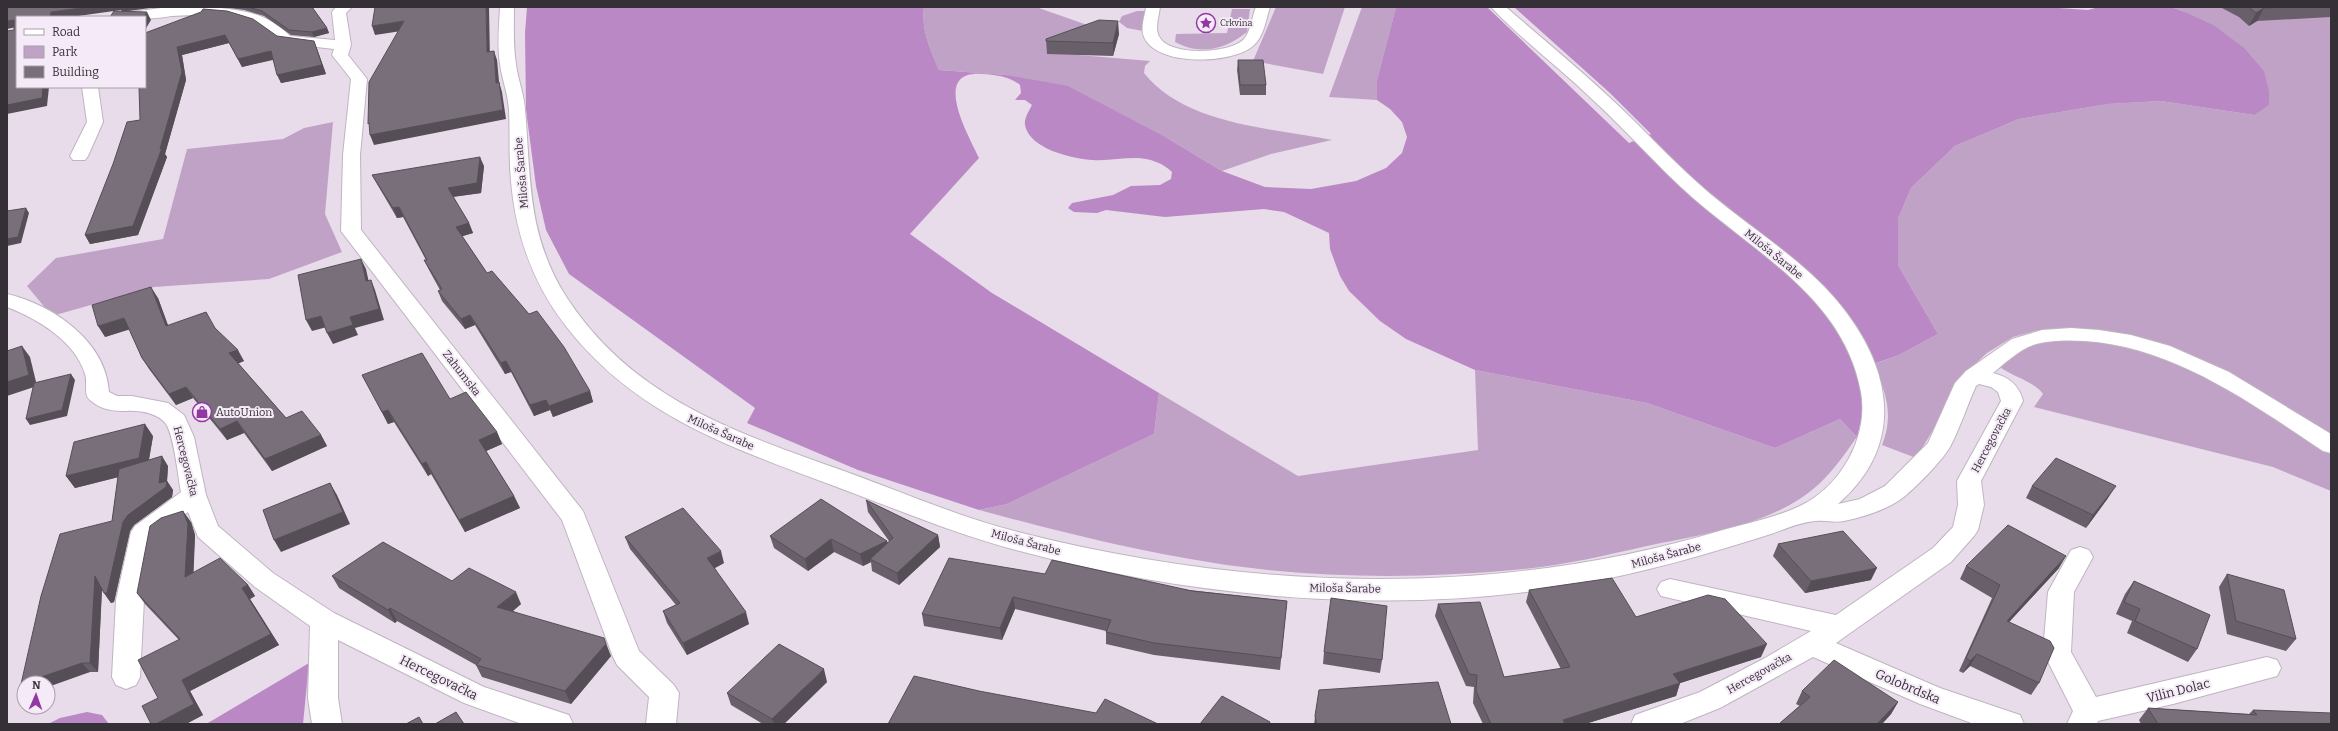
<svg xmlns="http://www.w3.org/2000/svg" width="2338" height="731" viewBox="0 0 2338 731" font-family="Bitter,serif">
<rect width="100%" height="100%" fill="#e8dcea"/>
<g fill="#c1a2c7">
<path d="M924,7H1036L1113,34L1079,55L1150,61L1145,66L1144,73C1185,125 1272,128 1332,140L1271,154L1222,171L1167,138L1006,75L939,70C930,49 921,30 924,7Z"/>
<polygon points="1276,7 1345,7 1323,74 1253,61"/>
<polygon points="1362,7 1396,7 1377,80 1377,100 1329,97"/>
<path d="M2171,7H2331V442L2180,355L2063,331L2039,330L2013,337L1987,353L1961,377L1938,422L1916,458L1882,445C1894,414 1886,394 1874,364L1899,355L1938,334L1898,265V219L1911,188L1955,146L2019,119L2108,104L2161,101L2254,115L2185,12Z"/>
<path d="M1232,9H1250L1247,32C1226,49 1201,56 1175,42L1176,34L1227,33Z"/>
<polygon points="1137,11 1145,11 1143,31 1127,28 1119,22 1122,16"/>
<polygon points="333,122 325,214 342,252 269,279 154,287 52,316 27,286 56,258 163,239 187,149 283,139 304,128"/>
<path d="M2087,337L2177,358L2331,447V491L2273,467L2034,407L2043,394C2035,382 2014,377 2001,368C2009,338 2062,340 2087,337Z"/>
<path d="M1475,370L1647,403L1775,448L1840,419L1857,437C1844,455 1830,476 1812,490C1767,526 1703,534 1647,546C1607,555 1565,565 1524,569C1422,579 1316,579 1214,563C1134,551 1057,531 979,510L1007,504L1154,434L1159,393L1298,476L1478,450Z"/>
</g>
<g fill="#ba88c4">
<path d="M527,7H924C921,30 930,49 939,70L1006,75L1068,86L1167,138L1222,171L1265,187L1311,189L1356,181L1386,168L1402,153L1407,137L1402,122L1390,109L1377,100V80L1396,7H1487L1629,143L1651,134L1610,93L1514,7H2044L2088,10L2099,7H2171L2185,12L2215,26L2244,48L2264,71L2269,91V105L2254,115L2161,101L2108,104L2019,119L1955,146L1911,188L1898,219V265L1938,334L1899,355L1859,369L1866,401L1857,437L1840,419L1775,448L1647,403L1475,370L1406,339L1380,321L1349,291L1340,276L1330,249L1329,233L1284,212L1264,209L1165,217L1106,210L1097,213L1074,212L1068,208L1072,203L1113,195L1131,186L1160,185L1171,179L1172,172C1163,163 1149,158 1136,158C1121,158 1107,161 1093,160C1073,159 1029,149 1025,125C1024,118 1029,111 1032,105L1025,100H1015L1021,93L1020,85C1009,76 996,75 982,74C930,70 969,136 979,158L910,234L992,293L1159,393L1154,434L1007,504L979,510L858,470L747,423L755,408L569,274L546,230L536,186L526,110L525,33Z"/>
<polygon points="309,663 303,724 206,724 213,720"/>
<polygon points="87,712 102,715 109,724 48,724 60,718"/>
</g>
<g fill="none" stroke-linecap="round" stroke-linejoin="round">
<defs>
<g id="street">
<path d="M211,7C241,10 269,13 290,36L335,40L332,12L336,7H352L346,13L351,45L348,55L367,79L360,155L361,230L583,511L639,651L674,685L679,693L676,724H646L649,697L617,665L613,657L562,520L341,231L343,155L351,79L332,55L334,49L281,43C252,12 212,14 172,16C164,17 155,19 147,18C139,18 126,17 115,17L117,14L161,8Z"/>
<path d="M500,7H514C514,26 513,46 516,64C518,80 524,94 525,109C531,179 527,236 567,298C633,399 737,433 844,471C902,492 959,517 1018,532C1249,591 1494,599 1723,530C1748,523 1777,517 1800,506C1841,486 1869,437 1861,392C1844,299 1757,254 1692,197C1657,166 1627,131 1593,100C1560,68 1522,40 1491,7H1506C1540,37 1575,65 1608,96C1640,125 1668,157 1700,185C1736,217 1776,242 1811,274C1880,337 1921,432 1838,504L1860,499L1885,486L1928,443L1955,383L1966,371L2012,339L2042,330L2071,328L2099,330L2131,335L2170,346L2229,372L2331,434V453L2323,451C2251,403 2174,347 2085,341C2068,340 2049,340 2033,345C2019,350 2005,363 1993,373C2009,377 2019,385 2023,401L1981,481L1984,505L1978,530L1974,536L1951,562L1836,643L1940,688L2020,715L2024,724H1974L1920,704L1813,657L1720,708L1680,724H1631L1635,715L1700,692L1765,658L1811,631L1661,596L1657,589L1661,582L1670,579L1836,615L1933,548L1953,527L1958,505L1957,481L2001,401L1998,392L1991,387L1979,384L1976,386C1967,406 1960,428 1950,447C1941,462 1918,485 1905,496C1889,509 1864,517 1844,521C1835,523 1825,520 1816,521C1801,522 1785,529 1771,534C1707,554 1644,573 1579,584C1396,617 1193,598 1016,550C955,534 896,509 837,487C733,448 636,417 565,325C529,278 513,226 510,167C509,148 510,129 509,110C508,94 502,79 500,64C497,45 499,26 500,7Z"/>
<path d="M1146,7H1160C1159,16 1154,30 1160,38C1171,56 1230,54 1244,39C1251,31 1252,16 1256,7H1270C1266,19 1264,37 1253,46C1232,64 1157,67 1144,37C1140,28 1145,16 1146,7Z"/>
<polygon points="82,87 98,87 103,122 88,156 85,160 73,160 70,156 87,122"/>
<path d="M7,294C53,305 106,341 109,392L117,396H132L168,403L184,415L194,437L206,495L218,526L273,573L334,613L484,687L569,715L573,724H522L464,703L338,640V698L342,724H312L308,698L310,626L255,587L198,537L188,512L156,536L144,600L140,677L136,685L126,689L116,685L112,677L116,600L131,532L135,526L181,492C178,476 174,436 166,424C158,413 139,410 127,411C113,411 101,410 90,400C83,394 88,383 85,374C75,341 38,319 7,307Z"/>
<polygon points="2080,547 2089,550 2093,557 2074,592 2071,652 2096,697 2267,657 2277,660 2281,668 2277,676 2173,704 2098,721 2097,724 2067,724 2073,711 2043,652 2048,592 2071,550"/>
</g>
</defs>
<use href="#street" stroke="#bfb4c1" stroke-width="2"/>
<use href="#street" fill="#fff" fill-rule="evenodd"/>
</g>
<g fill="#685f6a">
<polygon points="222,7 312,7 327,28 329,33 314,37 291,35 264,16 244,10"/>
<polygon points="2220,7 2331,7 2331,17 2257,21 2249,26 2239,17"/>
<polygon points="145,33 277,36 317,49 326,74 281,83 273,60 242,67 229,43 182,55 186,80 165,154 167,157 138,235 90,244 85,235 140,120"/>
<polygon points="1119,34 1113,56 1047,54 1046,39"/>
<polygon points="1238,60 1266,85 1266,95 1240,95 1237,70"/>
<polygon points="484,166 481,193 453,197 469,223 473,233 462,236 487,273 590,391 593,402 553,417 550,410 534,416 511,372 505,374 475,325 465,329 442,301 438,291 440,290 429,270 424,260 426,260 403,217 397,218 377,184 372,175"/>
<polygon points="158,298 168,325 215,328 244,361 238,363 286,418 321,435 327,446 272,471 244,433 227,440 193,398 176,405 149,369 142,358 129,329 105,337"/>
<polygon points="362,375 450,399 497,432 502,444 486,451 514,496 520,508 465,532 431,474 428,476 394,422 388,424"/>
<polygon points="153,436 149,460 168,466 167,481 173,490 172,497 134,525 130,531 114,602 111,603 102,590 98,672 90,672 24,683 24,687 21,684 112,521 118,477 75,488 66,476"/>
<polygon points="2032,486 2108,498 2086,528 2026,498"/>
<polygon points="866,500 938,535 940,547 899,585 872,571 871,562 863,566 834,552 808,571 774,548 770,536 887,541 888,543 889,541 868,512"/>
<polygon points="191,522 195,535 193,572 248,585 255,596 250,599 279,645 190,691 203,715 186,724 151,724 158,698 179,640 145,604 137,593"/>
<polygon points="625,537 724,563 715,568 749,624 687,655 667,623 663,611 676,605 630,549"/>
<polygon points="1778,544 1871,580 1805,593 1773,556"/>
<polygon points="1966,566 2059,568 2009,622 2039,683 2031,695 1970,666 1963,673 1959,671 1992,598 1960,579"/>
<polygon points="1045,574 1287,601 1280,670 1154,655 1106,644 1106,631 1015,609 1002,640 924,626 922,614"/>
<polygon points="2227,574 2296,639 2286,651 2227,634 2219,587"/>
<polygon points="332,576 452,581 521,604 513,611 611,656 571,704 482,677 476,665 397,621 395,623 339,588"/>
<polygon points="2134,581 2197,649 2188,662 2127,633 2132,621 2116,614 2125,594"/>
<polygon points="1529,590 1636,617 1761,657 1680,683 1676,696 1585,724 1483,724 1473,703 1474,687 1466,686 1435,616 1438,604 1504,677 1561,669 1526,602"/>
<polygon points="1324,652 1382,660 1380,673 1323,664"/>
<polygon points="827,682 784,724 763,724 731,705 727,693"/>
<polygon points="1319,690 1451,724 1314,724"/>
<polygon points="1802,691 1898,702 1891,714 1882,724 1779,724 1800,706 1796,704"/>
<polygon points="2148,708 2249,714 2253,710 2331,724 2141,724 2139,720"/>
</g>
<g fill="#554e56">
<polygon points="88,7 157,7 122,12 121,10 71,17 50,17 51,12"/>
<polygon points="486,7 489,7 490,62 487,52"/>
<polygon points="2264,8 2257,21 2249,26 2256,13"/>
<polygon points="147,12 151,20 145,30 145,17 144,17"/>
<polygon points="14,20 17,27 7,29 7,21"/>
<polygon points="404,21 408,30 375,35 372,26"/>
<polygon points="1118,21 1119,34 1113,56 1113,43"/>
<polygon points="327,28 329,33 314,37 312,32"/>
<polygon points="225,35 229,43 182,55 186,80 165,154 167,157 138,235 90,244 85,235 160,149 177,47"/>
<polygon points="314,41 317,49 326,74 281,83 277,75"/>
<polygon points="271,51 275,59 242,67 238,59"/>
<polygon points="494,51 497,60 500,92 496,83"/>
<polygon points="499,82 502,92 506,119 374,145 370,135"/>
<polygon points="43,87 49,87 47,106 7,114 7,105"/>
<polygon points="480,157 484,166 481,193 451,197 448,188"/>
<polygon points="399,207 403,217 397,218 393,208"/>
<polygon points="26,208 29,213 21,243 7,246 7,239"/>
<polygon points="469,223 473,233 460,237 456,227"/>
<polygon points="361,259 366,269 371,292 366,281"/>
<polygon points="371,280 375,290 384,320 355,328 358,335 333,344 327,333 350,317"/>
<polygon points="151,287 158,298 172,337 166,326"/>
<polygon points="470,315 475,325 465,329 461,319"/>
<polygon points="321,316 327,327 312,331 306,320"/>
<polygon points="124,318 131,329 105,337 98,326"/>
<polygon points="22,346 30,357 37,386 7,396 7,382"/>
<polygon points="238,350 244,361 235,365 229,353"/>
<polygon points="506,361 511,372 505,374 501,363"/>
<polygon points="71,374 75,380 67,416 30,425 26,419"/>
<polygon points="186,387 193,398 176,405 169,394"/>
<polygon points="590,391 593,402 553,417 549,406"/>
<polygon points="546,400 550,410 534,416 530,405"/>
<polygon points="388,410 394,422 388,424 382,412"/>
<polygon points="237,421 244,433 227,440 220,429"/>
<polygon points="145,424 153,436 147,470 75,488 66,476"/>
<polygon points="497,432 502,444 484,452 479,440"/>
<polygon points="321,435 327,446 272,471 265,459"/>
<polygon points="162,456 168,466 167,481 173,490 172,497 134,525 130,531 114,602 111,603 104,593 123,522 128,515 159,483"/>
<polygon points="426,462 431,474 428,476 422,464"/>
<polygon points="330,483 337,495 350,524 281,552 274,540"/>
<polygon points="2116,486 2108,498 2086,528 2093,515"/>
<polygon points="514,496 520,508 465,532 459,520"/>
<polygon points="183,511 191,522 195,535 193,588 185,577"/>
<polygon points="938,535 940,547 899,585 897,573"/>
<polygon points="831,539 834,552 808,571 805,559"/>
<polygon points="887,541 890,553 870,559 871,562 863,566 860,554"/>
<polygon points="721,551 724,563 711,570 707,558"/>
<polygon points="2066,556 2059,568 1999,633 2007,621"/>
<polygon points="1877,568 1871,580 1805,593 1811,581"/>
<polygon points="95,576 102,586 98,672 90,663"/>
<polygon points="248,585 255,596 250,599 279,645 190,691 203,715 186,724 156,724 182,680 242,588"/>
<polygon points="516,592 521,604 503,619 497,607"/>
<polygon points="1013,597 1015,609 1002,640 1000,628"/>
<polygon points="390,608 397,621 395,623 388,610"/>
<polygon points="746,612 749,624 687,655 683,643"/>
<polygon points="604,638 611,656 571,704 565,691"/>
<polygon points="1767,644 1761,657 1668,687 1673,674"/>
<polygon points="1977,654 1970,666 1963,673 1970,661"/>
<polygon points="82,663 90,672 48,687 48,683 24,683 24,687 21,684"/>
<polygon points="824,669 827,682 784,724 774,724 772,719"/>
<polygon points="1680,683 1676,696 1585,724 1564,724 1563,720"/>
<polygon points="1898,702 1891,714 1882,724 1877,724"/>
</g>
<g fill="#796f7b" stroke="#554e56">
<polygon points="7,7 88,7 51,12 50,17 17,17 17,87 43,87 42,98 7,105 7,31 14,30 14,20 7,21"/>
<polygon points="248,7 312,7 327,28 312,32 289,30 262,11"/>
<polygon points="375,7 486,7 487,52 494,51 496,83 499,82 503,110 370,135 369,123 368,124 369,82 404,21 372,26"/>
<polygon points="2249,7 2286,7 2264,8 2256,13"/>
<polygon points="203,9 227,11 253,19 277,36 314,41 322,65 277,75 271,51 238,59 225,35 177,47 182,72 160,149 162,148 133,226 85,235 113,164 127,122 140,120 139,87 145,87 145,33 201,12"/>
<polygon points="114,11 147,12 144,17 110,17"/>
<polygon points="1099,20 1118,21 1113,43 1046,41 1046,39"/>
<polygon points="1238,60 1263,60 1266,85 1240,85"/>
<polygon points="480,157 477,183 448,188 469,223 456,227 487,273 492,271 529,314 537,311 564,347 590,391 549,406 546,400 530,405 506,361 501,363 470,315 461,319 438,291 442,289 424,260 427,260 399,207 393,208 372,175"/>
<polygon points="26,208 18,237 7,239 7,211"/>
<polygon points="361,259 366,281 371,280 379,309 350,317 353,325 327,333 321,316 306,320 298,275"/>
<polygon points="151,287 166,326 206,312 215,328 238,350 229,353 286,418 302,411 321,435 265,459 237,421 220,429 186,387 169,394 142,358 124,318 98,326 92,305"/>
<polygon points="22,346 29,375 7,382 7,351"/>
<polygon points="422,353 450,399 466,392 497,432 479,440 514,496 459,520 426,462 422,464 388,410 382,412 362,375"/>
<polygon points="71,374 62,410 26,419 34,383"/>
<polygon points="145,424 139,458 66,476 74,442"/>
<polygon points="162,456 159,483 167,481 166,487 128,515 123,522 107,593 104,593 95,576 90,663 82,663 21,684 41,596 60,534 112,521 119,469"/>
<polygon points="2056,458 2116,486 2093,515 2032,486"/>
<polygon points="330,483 343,512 274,540 263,510"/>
<polygon points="821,499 887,541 860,554 831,539 805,559 770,536"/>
<polygon points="866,500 938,535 897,573 870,559 893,538"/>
<polygon points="683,508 721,551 707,558 746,612 683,643 663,611 680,603 625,537"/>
<polygon points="183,511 188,524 185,577 220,558 248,585 242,588 271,634 182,680 194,704 156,724 151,724 142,706 158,698 138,660 180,639 137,593 150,526 161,518"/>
<polygon points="2008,525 2066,556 2007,621 2050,641 2054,648 2039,683 1977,654 1970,661 1966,658 2000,585 1966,566"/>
<polygon points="1843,531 1877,568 1811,581 1778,544"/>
<polygon points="383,542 452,581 469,568 516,592 497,607 604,638 606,644 565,691 476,665 481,659 390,608 388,610 332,576"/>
<polygon points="949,558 1045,574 1052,560 1192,591 1287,601 1281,658 1154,643 1106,632 1111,620 1013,597 1000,628 922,614"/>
<polygon points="2227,574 2284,590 2296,639 2236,621"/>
<polygon points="1612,578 1636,617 1708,595 1725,599 1767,644 1673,674 1680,683 1563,720 1565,723 1560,724 1491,724 1476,691 1477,675 1469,674 1438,604 1480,602 1504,677 1570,667 1529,590"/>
<polygon points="2134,581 2210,615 2197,649 2135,621 2140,609 2124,602"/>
<polygon points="1331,598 1387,606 1382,660 1324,652"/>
<polygon points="779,644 824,669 772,719 727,693"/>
<polygon points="1834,660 1898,702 1877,724 1779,724 1810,697 1802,691"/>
<polygon points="914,676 979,691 1096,713 1105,699 1158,724 888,724"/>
<polygon points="1438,682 1451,724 1317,724 1315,716 1319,690"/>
<polygon points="1222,696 1270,722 1269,724 1200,724"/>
<polygon points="2148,708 2257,715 2253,710 2331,713 2331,724 2158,724"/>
<polygon points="456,712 464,724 435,724"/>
<polygon points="419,717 423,724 406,724"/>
</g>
<defs>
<symbol id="sight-ring" viewBox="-11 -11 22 22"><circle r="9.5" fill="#f5eaf7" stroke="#9238a3" stroke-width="1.5"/><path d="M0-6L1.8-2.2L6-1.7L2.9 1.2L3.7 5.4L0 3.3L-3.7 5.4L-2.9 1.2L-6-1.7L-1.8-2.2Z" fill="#9238a3"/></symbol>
<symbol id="shop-ring" viewBox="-11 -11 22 22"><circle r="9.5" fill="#f5eaf7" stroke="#9238a3" stroke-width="1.5"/><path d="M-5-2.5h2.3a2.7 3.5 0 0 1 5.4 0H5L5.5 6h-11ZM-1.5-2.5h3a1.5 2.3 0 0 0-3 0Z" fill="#9238a3"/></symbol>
</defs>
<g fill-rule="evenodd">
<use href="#sight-ring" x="1195" y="12" width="22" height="22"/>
<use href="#shop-ring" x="191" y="401" width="22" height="22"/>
</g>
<g text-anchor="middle" stroke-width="4" stroke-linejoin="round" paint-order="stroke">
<g font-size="9" fill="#353035" stroke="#f5eaf7" text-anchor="start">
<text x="1220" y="26">Crkvina</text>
</g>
<g font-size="11" fill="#353035" stroke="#f5eaf7">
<text transform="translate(521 173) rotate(-95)" y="4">Miloša Šarabe</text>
<text transform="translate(1774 254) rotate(39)" y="4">Miloša Šarabe</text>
<text transform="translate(462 373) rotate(52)" y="4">Zahumska</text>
<text transform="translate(721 432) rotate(24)" y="4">Miloša Šarabe</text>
<text transform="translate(1991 440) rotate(-62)" y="4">Hercegovačka</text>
<text transform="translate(186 461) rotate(76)" y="4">Hercegovačka</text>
<text transform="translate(1026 542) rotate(15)" y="4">Miloša Šarabe</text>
<text transform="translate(1666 555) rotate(-15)" y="4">Miloša Šarabe</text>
<text transform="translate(1345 588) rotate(1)" y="4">Miloša Šarabe</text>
<text transform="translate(1759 673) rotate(-29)" y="4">Hercegovačka</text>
</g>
<g font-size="11" fill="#353035" stroke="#f5eaf7" text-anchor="start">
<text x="216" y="416">AutoUnion</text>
</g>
<g font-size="13" fill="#353035" stroke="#f5eaf7">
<text transform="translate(439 677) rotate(26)" y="5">Hercegovačka</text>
<text transform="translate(1908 686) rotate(23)" y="5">Golobrdska</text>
<text transform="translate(2178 690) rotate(-14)" y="5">Vilin Dolac</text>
</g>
</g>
<rect width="2338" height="731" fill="none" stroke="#353035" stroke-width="16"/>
<rect x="16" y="16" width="130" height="72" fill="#f5eaf7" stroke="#a8a0a9"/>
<rect x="24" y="29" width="20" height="6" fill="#ffffff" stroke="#a8a0a9"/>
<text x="52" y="36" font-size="12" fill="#353035">Road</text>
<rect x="24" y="46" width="20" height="12" fill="#c1a2c7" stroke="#a8a0a9"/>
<text x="52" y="56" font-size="12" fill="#353035">Park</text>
<rect x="24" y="66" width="20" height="12" fill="#796f7b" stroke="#a8a0a9"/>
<text x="52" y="76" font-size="12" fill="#353035">Building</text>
<g transform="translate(36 695) rotate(2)"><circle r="19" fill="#f5eaf7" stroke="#a8a0a9"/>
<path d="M0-3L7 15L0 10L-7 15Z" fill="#9238a3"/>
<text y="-6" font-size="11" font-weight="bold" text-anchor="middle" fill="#353035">N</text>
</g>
</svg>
